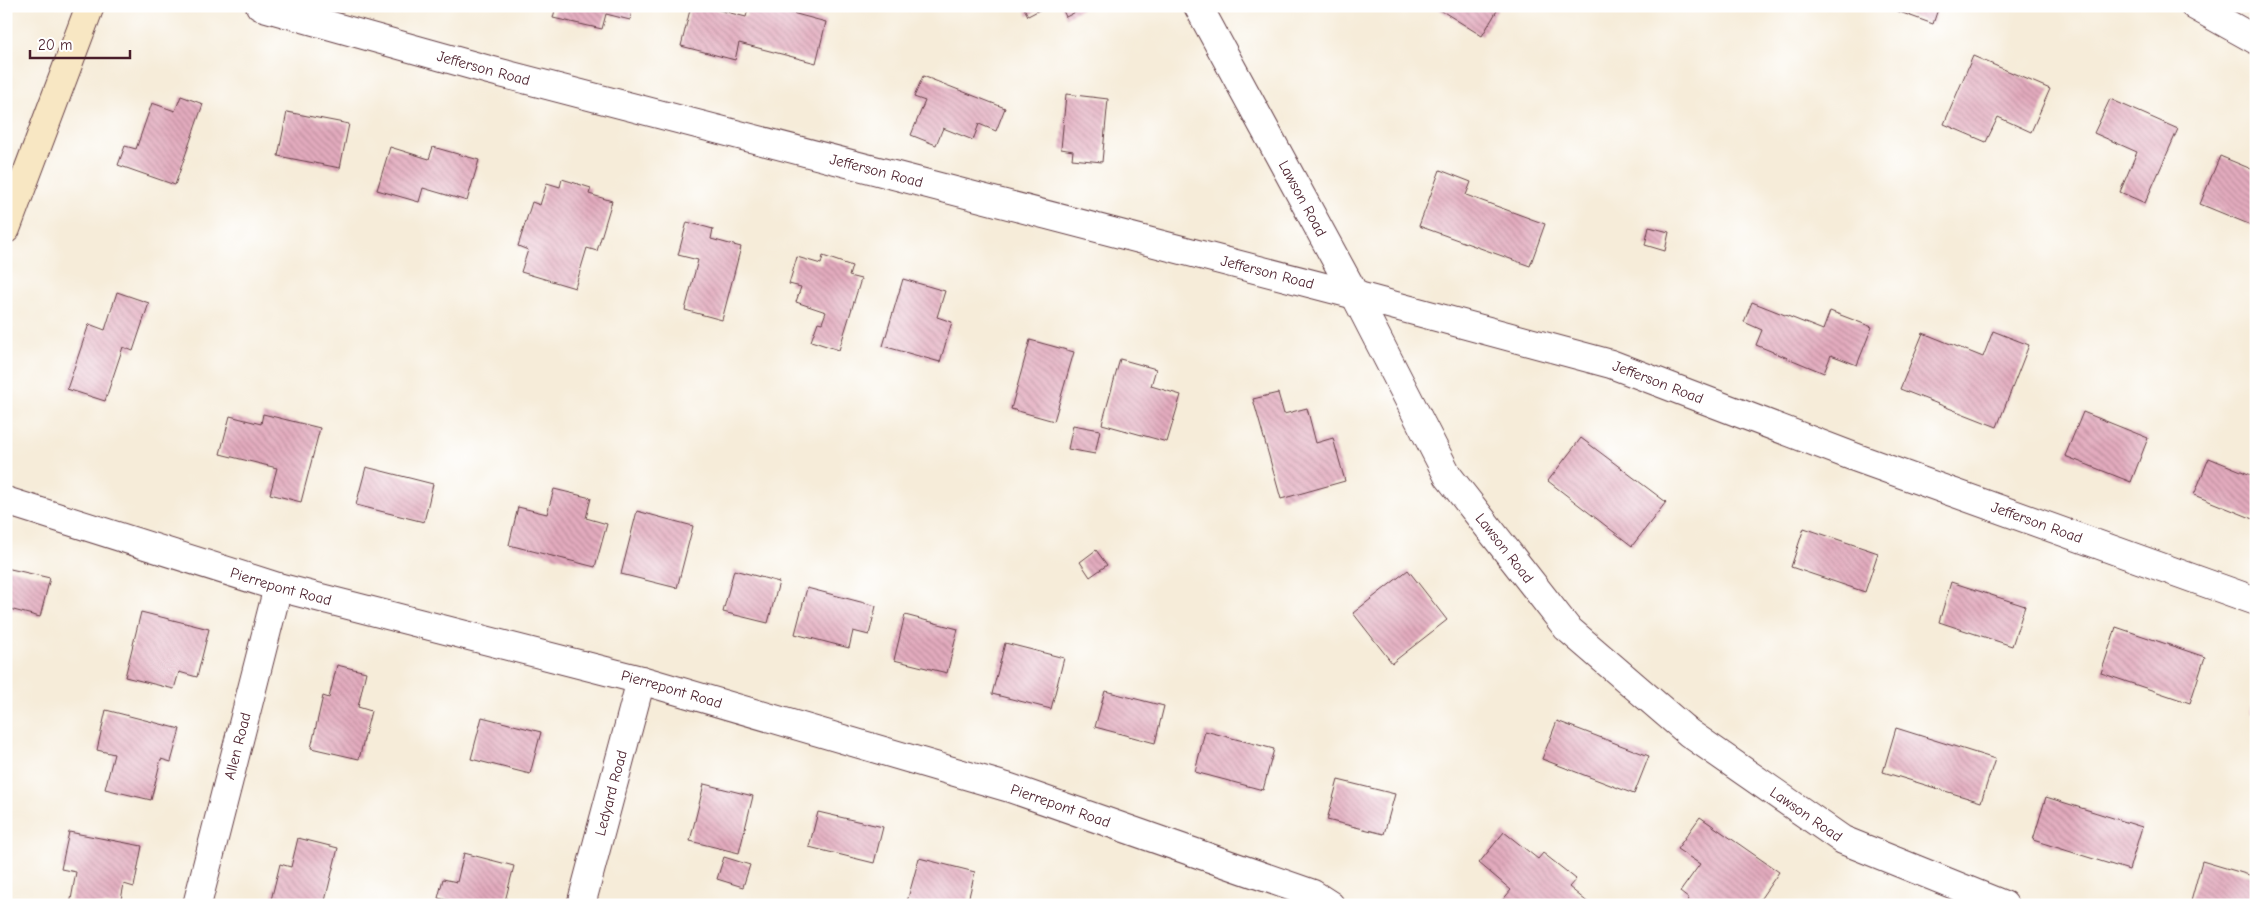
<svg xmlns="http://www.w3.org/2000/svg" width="2262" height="911" viewBox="0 0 2262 911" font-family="'Comic Neue',sans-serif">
<defs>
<pattern id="building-back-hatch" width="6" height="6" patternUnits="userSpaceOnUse" patternTransform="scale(1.25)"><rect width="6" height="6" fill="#e3abbe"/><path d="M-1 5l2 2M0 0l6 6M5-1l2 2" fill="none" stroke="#ba8b9b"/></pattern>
</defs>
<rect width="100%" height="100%" fill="#fff"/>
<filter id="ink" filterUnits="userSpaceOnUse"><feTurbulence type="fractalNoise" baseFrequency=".02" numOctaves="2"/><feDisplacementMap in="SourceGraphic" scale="10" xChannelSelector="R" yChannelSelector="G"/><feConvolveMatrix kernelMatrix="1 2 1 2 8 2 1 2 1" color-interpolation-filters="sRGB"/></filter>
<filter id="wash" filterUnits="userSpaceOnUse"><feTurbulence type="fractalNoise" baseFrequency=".0096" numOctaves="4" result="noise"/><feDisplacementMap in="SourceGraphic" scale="20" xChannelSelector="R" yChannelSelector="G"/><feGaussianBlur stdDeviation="1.12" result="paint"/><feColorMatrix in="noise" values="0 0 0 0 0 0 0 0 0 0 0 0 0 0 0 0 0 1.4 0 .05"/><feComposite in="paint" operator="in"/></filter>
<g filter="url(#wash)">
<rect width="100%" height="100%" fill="#f6ecd9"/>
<g id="blocks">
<g fill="url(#building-back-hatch)">
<polygon points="556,6 633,6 630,20 606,14 602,29 553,18"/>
<polygon points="691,6 716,6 715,9 746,17 749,6 766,6 826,22 816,63 739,43 735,60 681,46"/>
<polygon points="1023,6 1047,6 1028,16"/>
<polygon points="1061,6 1087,6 1066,17"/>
<polygon points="1434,6 1493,6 1498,9 1482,36"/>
<polygon points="1883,6 1939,6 1933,24"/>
<polygon points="1973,56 2050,89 2031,132 1998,117 1986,142 1944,124"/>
<polygon points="923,76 1005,108 996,131 979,124 973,140 943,128 936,145 911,135 925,101 914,97"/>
<polygon points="1066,94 1108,99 1102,162 1072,159 1073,151 1061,149"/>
<polygon points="181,96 203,104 175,185 118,165 125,146 136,149 152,103 175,111"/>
<polygon points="2110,99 2178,129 2145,203 2120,192 2137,152 2094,133"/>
<polygon points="287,112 349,124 340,168 278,156"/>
<polygon points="390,147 429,159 433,147 479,160 467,201 423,188 419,202 377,190"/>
<polygon points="2220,156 2256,171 2256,227 2200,204"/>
<polygon points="1440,170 1471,182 1466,195 1545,224 1530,266 1419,226"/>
<polygon points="562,179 591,188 589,194 612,201 597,251 587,248 575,288 521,272 528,250 518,246 532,202 540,205 547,183 560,187"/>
<polygon points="687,222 713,229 711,239 741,247 722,320 685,310 698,260 678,255"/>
<polygon points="1649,227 1669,232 1665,251 1645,245"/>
<polygon points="823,256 852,266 849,276 861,279 839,350 811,341 818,322 822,323 826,312 796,302 801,287 789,284 797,257 821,264"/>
<polygon points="903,279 945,291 937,317 952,322 940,362 883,346"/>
<polygon points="117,292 149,303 133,351 123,347 105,401 67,389 89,324 105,330"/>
<polygon points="1752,302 1823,330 1830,311 1872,327 1857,365 1831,355 1824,373 1756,345 1762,330 1744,322"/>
<polygon points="1993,331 2029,345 1997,427 1900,389 1923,333 1983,357"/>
<polygon points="1030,340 1074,352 1054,421 1011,409"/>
<polygon points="1120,359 1156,369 1151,386 1181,395 1167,442 1102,424"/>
<polygon points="1278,393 1284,414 1307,408 1316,443 1333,438 1345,481 1281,499 1253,399"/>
<polygon points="2083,412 2148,438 2131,482 2065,456"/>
<polygon points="263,414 320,428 301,502 270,494 277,468 220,454 230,416 261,424"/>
<polygon points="1073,425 1100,430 1095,454 1068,449"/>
<polygon points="1581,438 1666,502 1632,546 1548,481"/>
<polygon points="2209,458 2256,477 2256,520 2194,495"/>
<polygon points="366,467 433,484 424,522 356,505"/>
<polygon points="554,489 591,498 586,518 607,524 595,567 509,545 518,507 547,514"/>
<polygon points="637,511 693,526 677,588 621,574"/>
<polygon points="1804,528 1878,553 1865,592 1791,567"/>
<polygon points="1096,550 1107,565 1090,577 1080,562"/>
<polygon points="6,568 50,578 40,617 6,608"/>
<polygon points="734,570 779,582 768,623 723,612"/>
<polygon points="1408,570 1447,620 1392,663 1353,613"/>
<polygon points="1951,582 2025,606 2012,646 1939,622"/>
<polygon points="807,588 876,606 869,635 853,631 849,648 795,634"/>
<polygon points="141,612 209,629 197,677 179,672 174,689 125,677"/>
<polygon points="905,615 958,629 947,673 894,660"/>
<polygon points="2116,627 2205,657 2190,703 2101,673"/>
<polygon points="1005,643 1064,658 1051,709 992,694"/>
<polygon points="337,665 366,672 358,707 371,711 359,759 311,748 323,696 329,698"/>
<polygon points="1105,691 1164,706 1155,743 1095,727"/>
<polygon points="2255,695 2256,695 2256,715 2250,713"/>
<polygon points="106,710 180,729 171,762 161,759 151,800 105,789 114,754 97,750"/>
<polygon points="482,717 541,732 530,774 471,759"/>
<polygon points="1557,721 1649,756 1634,794 1542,759"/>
<polygon points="1896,728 1995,759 1981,802 1883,772"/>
<polygon points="1205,731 1274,749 1263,790 1195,772"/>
<polygon points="1338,780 1395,794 1384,834 1327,820"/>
<polygon points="704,784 753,796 739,853 690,841"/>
<polygon points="2046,797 2142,827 2129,870 2033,840"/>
<polygon points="818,812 883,827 874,863 809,847"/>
<polygon points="1700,817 1779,872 1759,901 1764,905 1685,905 1689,899 1680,892 1700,864 1677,849"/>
<polygon points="69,832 142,846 134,887 124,884 120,905 70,905 76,872 61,869"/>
<polygon points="1504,832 1538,859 1543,853 1576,879 1569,887 1591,905 1505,905 1501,902 1511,890 1479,863"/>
<polygon points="298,838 338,848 324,905 270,904 280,864 291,867"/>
<polygon points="464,853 514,866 504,905 451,905 452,901 438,898 443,879 457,882"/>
<polygon points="724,857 750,865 743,887 717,879"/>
<polygon points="919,858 975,872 967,905 919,905 907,902"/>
<polygon points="2202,861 2256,877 2256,905 2190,905"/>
</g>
</g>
</g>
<g filter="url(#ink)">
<use href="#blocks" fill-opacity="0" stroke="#643e45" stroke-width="1"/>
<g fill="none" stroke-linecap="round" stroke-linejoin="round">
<defs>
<g id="street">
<path id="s1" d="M260,6L489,70L1355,295L1611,364L1857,458L2256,601"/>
<path id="s2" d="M1198,6L1355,295L1448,476L1567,628L1689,733L1843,840L2004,905"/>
<polyline points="2195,6 2256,40"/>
<path id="s3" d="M6,501L278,587L641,680L1010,788L1313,894L1330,905"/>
<path id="s4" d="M197,905L278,587"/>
<path id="s5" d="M581,905L641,680"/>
</g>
<polyline id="secondary" points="6,229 90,6"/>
</defs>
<use href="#street" stroke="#643e45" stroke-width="30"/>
<use href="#secondary" stroke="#643e45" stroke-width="30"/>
<use href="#street" stroke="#fff" stroke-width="28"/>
<use href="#secondary" stroke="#f8e7c3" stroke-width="28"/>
</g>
</g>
<g text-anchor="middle" stroke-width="4.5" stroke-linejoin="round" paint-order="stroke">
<g font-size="15" fill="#4a1f2b" stroke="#fff">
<text dy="5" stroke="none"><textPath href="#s1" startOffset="232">Jefferson Road</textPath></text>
<text dy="5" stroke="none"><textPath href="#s1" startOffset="638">Jefferson Road</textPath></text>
<text dy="5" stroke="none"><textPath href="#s2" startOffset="219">Lawson Road</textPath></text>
<text dy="5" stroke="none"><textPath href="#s1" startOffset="1042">Jefferson Road</textPath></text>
<text dy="5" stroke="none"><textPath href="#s1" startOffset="1448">Jefferson Road</textPath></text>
<text dy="5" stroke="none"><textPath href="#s1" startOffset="1852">Jefferson Road</textPath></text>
<text dy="5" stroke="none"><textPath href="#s2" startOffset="624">Lawson Road</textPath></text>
<text dy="5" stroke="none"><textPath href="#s3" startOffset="288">Pierrepont Road</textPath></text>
<text dy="5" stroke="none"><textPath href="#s3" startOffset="692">Pierrepont Road</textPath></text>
<text dy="5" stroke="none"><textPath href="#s4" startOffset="164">Allen Road</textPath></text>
<text dy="5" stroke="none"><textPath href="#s5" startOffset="116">Ledyard Road</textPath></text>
<text dy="5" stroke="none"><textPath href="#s3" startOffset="1098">Pierrepont Road</textPath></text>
<text dy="5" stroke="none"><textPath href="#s2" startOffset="1029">Lawson Road</textPath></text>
</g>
</g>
<rect width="2262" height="911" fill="none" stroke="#fff" stroke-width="25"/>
<path d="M30 50v8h100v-8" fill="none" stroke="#4a1f2b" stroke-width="2.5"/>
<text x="38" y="50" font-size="15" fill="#4a1f2b" stroke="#ffffff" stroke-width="4" paint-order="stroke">20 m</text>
</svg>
